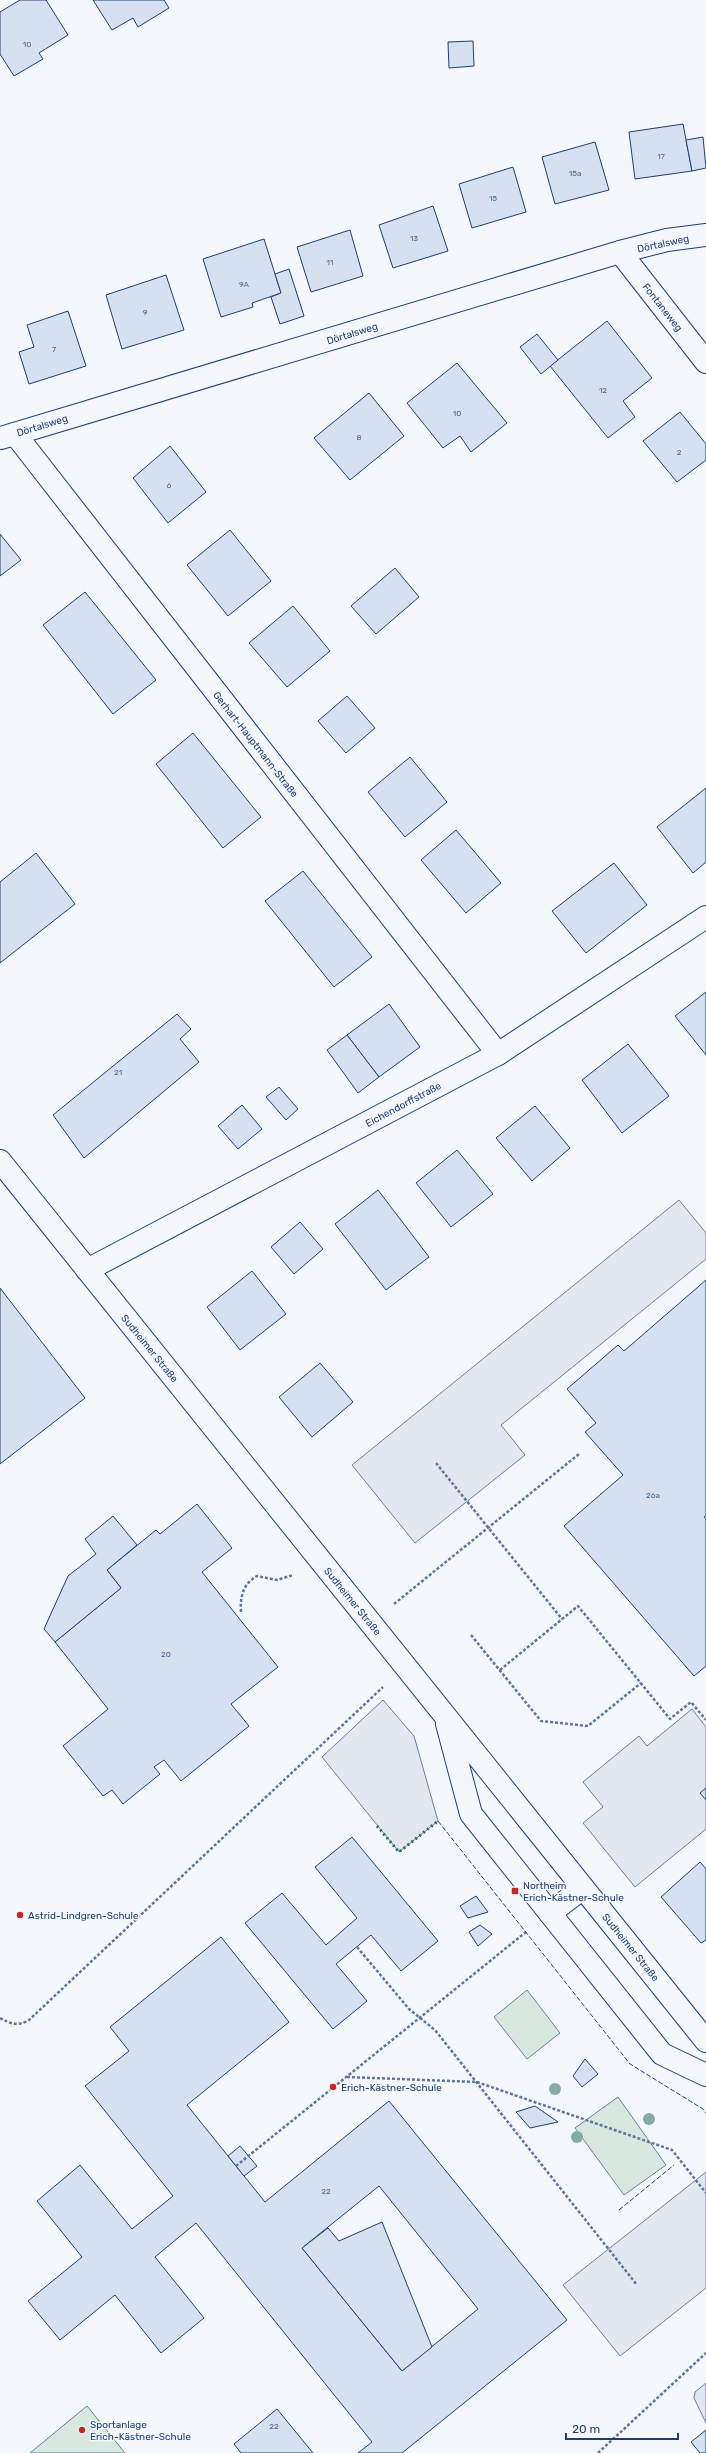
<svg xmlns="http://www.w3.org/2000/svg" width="706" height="2453" viewBox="0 0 706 2453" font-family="Rubik,sans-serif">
<rect width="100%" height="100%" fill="#f4f7fb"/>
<g fill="#d7e8df" stroke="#687fa3">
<polygon points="527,1990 560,2033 527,2059 494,2017"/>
<polygon points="618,2097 666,2165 624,2195 575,2128"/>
<polygon points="87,2406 125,2453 30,2453"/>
</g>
<g fill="#e3e8f0" stroke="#687fa3">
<polygon points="679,1200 706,1233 706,1259 501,1425 525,1455 415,1543 352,1465"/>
<polygon points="383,1700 414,1736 438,1821 399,1852 322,1757"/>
<polygon points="692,1709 706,1727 706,1829 635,1887 583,1823 603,1807 583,1782 639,1736 647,1746"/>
<polygon points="706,2172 706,2288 620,2356 563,2285"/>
<polygon points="706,2383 706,2423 694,2398 695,2392"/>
</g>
<g fill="#d5e0f0" stroke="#1d3f73" fill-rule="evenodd">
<polygon points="20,0 46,0 68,35 39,53 43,59 14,76 0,54 0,12"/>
<polygon points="93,0 164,0 169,8 138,27 133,18 112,30"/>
<polygon points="473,41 474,66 449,68 448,42"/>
<polygon points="683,124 692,171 635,179 629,132"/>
<polygon points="703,137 706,168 692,171 686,140"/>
<polygon points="595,142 609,190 555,204 542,157"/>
<polygon points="513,167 526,212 472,228 459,184"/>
<polygon points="433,206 448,251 393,268 379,225"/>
<polygon points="350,230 363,276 311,292 297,247"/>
<polygon points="264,239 281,293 252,303 253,307 221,317 203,259"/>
<polygon points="289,269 304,316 280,324 271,297 281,293 275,274"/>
<polygon points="166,275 184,330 122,349 106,295"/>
<polygon points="68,311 86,366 29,384 19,352 34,347 27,325"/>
<polygon points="607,321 652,378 623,401 635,417 608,438 550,366"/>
<polygon points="537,334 558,360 541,374 520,347"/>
<polygon points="457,363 507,423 471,452 460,436 443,448 407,403"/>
<polygon points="369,393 404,436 350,480 314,438"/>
<polygon points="680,412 706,444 706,460 677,482 643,441"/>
<polygon points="170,446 206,492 168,523 133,478"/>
<polygon points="230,530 271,581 228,616 187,565"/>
<polygon points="0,534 21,560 0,576"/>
<polygon points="395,568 419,597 376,634 351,606"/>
<polygon points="85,592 156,680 113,714 43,625"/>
<polygon points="293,606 330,651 287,687 249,643"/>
<polygon points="347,696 375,728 346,753 318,721"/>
<polygon points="193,733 261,817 223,848 156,764"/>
<polygon points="410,757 447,802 405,837 368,792"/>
<polygon points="706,788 706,862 693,873 657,827"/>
<polygon points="456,830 501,883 466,913 421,860"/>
<polygon points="36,853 75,904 0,963 0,882"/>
<polygon points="614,863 647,905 586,953 552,911"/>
<polygon points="303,871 372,957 334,987 265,901"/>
<polygon points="706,992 706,1055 675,1016"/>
<polygon points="389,1004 420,1047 379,1077 347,1035"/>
<polygon points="177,1014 191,1029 180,1039 199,1062 84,1158 53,1115"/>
<polygon points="347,1035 379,1077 358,1093 327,1050"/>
<polygon points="628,1044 669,1096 622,1133 582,1080"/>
<polygon points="279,1087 298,1109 286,1120 266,1097"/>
<polygon points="242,1105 262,1129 238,1149 218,1126"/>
<polygon points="535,1106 570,1148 532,1181 496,1138"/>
<polygon points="457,1150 493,1194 451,1227 416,1183"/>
<polygon points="378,1190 429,1257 386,1290 335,1224"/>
<polygon points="300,1222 323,1249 294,1274 271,1247"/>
<polygon points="252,1271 286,1314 240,1350 207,1307"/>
<polygon points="706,1280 706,1516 704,1517 706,1519 706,1666 694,1676 564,1526 623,1475 585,1432 596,1423 567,1389 618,1345 624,1351"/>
<polygon points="0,1288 85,1398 0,1464"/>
<polygon points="320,1363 353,1402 312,1437 279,1397"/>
<polygon points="197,1504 232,1548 202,1572 278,1667 231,1704 249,1726 181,1781 164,1760 154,1767 160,1774 123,1804 112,1790 103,1796 63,1746 108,1709 55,1642 121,1588 107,1570 156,1530 160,1534"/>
<polygon points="113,1516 137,1545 107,1570 121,1588 55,1642 44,1629 68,1576 96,1554 85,1539"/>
<polygon points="706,1788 706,1800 700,1793"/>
<polygon points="352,1837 438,1941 401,1971 371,1935 336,1964 367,2001 333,2029 245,1923 282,1893 326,1945 357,1918 315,1867"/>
<polygon points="700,1862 706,1869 706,1940 701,1943 661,1897"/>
<polygon points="476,1896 488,1912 468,1918 460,1906"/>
<polygon points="480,1925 492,1934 478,1946 469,1932"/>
<path d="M221,1937L289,2022L187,2105L265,2202L389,2101L567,2320L402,2453H358L372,2442L196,2223L155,2257L204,2318L161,2353L115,2295L60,2340L28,2301L82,2257L37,2201L80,2165L132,2229L173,2196L85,2086L129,2051L110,2027ZM379,2186L478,2309L402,2371L302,2248Z"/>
<polygon points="585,2059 598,2074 582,2087 573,2076"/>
<polygon points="535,2106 558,2122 530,2128 516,2112"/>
<polygon points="240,2146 257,2166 244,2176 228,2156"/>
<polygon points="382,2222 432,2347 402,2371 302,2248 328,2228 339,2241"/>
<polygon points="277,2409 313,2453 241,2453 234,2444"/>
<polygon points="706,2430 706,2453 700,2453 691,2442"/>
</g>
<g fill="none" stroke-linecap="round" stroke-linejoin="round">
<defs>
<g id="minor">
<polyline points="620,252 706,362"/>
<polyline points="15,434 498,1054"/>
<polyline points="1,438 620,252 667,240 706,235"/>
<polyline points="0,1161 706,2041"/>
<polyline points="87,1270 498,1054 706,917"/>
<polyline points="447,1724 471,1814 662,2054 706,2075"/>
<polyline points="550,1913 583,1888"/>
</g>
</defs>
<use href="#minor" stroke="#1d3f73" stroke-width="24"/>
<g stroke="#5e769c" stroke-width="2.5" stroke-dasharray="3 2" stroke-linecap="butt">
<polyline points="436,1463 562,1619"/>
<polyline points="394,1604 579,1454"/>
<path d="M241,1612C240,1596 243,1584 257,1576L277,1580L293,1575"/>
<polyline points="471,1635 541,1721 588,1726 641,1683"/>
<polyline points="500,1670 578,1606 670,1719 691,1702 706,1720"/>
<polyline points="357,1947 409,2009 435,2030 637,2285"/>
<path d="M0,2018C11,2024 16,2026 28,2021L383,1687"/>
<polyline points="347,2077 477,2082 672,2150 706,2193"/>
<polyline points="236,2166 526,1932"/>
<polyline points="598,2453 706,2353"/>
</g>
<use href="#minor" stroke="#f4f7fb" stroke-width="22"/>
<polyline stroke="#2c6c60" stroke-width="3" stroke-dasharray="2 3" stroke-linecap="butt" points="377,1826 399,1852 438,1821"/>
<g stroke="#1d3f73" stroke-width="1" stroke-dasharray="5 2" stroke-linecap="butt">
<polyline points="438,1821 630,2064 703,2109 706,2113"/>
<polyline points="619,2210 674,2165"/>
</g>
</g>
<g fill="#86aba6">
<circle cx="555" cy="2089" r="6"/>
<circle cx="649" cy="2119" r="6"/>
<circle cx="577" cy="2137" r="6"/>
</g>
<g fill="#c62828" stroke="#f4f7fb" stroke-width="1.5">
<rect x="511" y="1887" width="8" height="8" rx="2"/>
<circle cx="20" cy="1915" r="4"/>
<circle cx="333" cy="2087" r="4"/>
<circle cx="82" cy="2430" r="4"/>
</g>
<g text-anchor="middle" stroke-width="3" stroke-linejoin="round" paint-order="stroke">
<g font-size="8" fill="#4b6792">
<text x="27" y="47">10</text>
<text x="661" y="159">17</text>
<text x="575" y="176">15a</text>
<text x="493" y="201">15</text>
<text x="414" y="241">13</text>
<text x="330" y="265">11</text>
<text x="244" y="287">9A</text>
<text x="145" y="315">9</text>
<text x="54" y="352">7</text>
<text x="603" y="393">12</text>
<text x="457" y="416">10</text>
<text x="359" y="440">8</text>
<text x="679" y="455">2</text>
<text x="169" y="488">6</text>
<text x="118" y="1075">21</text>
<text x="653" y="1498">26a</text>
<text x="166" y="1657">20</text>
<text x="326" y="2194">22</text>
<text x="274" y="2429">22</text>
</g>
<g font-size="10" fill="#1d3f73" stroke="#f4f7fb">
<text transform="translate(663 243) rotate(-12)" y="4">Dörtalsweg</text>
<text transform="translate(663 307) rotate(52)" y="4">Fontaneweg</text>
<text transform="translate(352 333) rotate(-17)" y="4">Dörtalsweg</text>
<text transform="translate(42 425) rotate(-17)" y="4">Dörtalsweg</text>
<text transform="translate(256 744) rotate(52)" y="4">Gerhart-Hauptmann-Straße</text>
<text transform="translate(403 1104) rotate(-28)" y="4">Eichendorffstraße</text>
<text transform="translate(150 1348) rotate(51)" y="4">Sudheimer Straße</text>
<text transform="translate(353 1601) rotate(51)" y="4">Sudheimer Straße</text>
<text transform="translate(631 1947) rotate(51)" y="4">Sudheimer Straße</text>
</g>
<g font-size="10" fill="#1d3f73" stroke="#f4f7fb" text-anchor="start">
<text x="523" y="1889">Northeim<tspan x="523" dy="12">Erich-Kästner-Schule</tspan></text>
<text x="28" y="1919">Astrid-Lindgren-Schule</text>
<text x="341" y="2091">Erich-Kästner-Schule</text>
<text x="90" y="2428">Sportanlage<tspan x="90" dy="12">Erich-Kästner-Schule</tspan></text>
</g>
</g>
<path d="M566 2433v6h112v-6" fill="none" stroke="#1d3f73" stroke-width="2"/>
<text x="572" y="2433" font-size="12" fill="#1d3f73" stroke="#f4f7fb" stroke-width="3" paint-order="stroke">20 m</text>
</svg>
